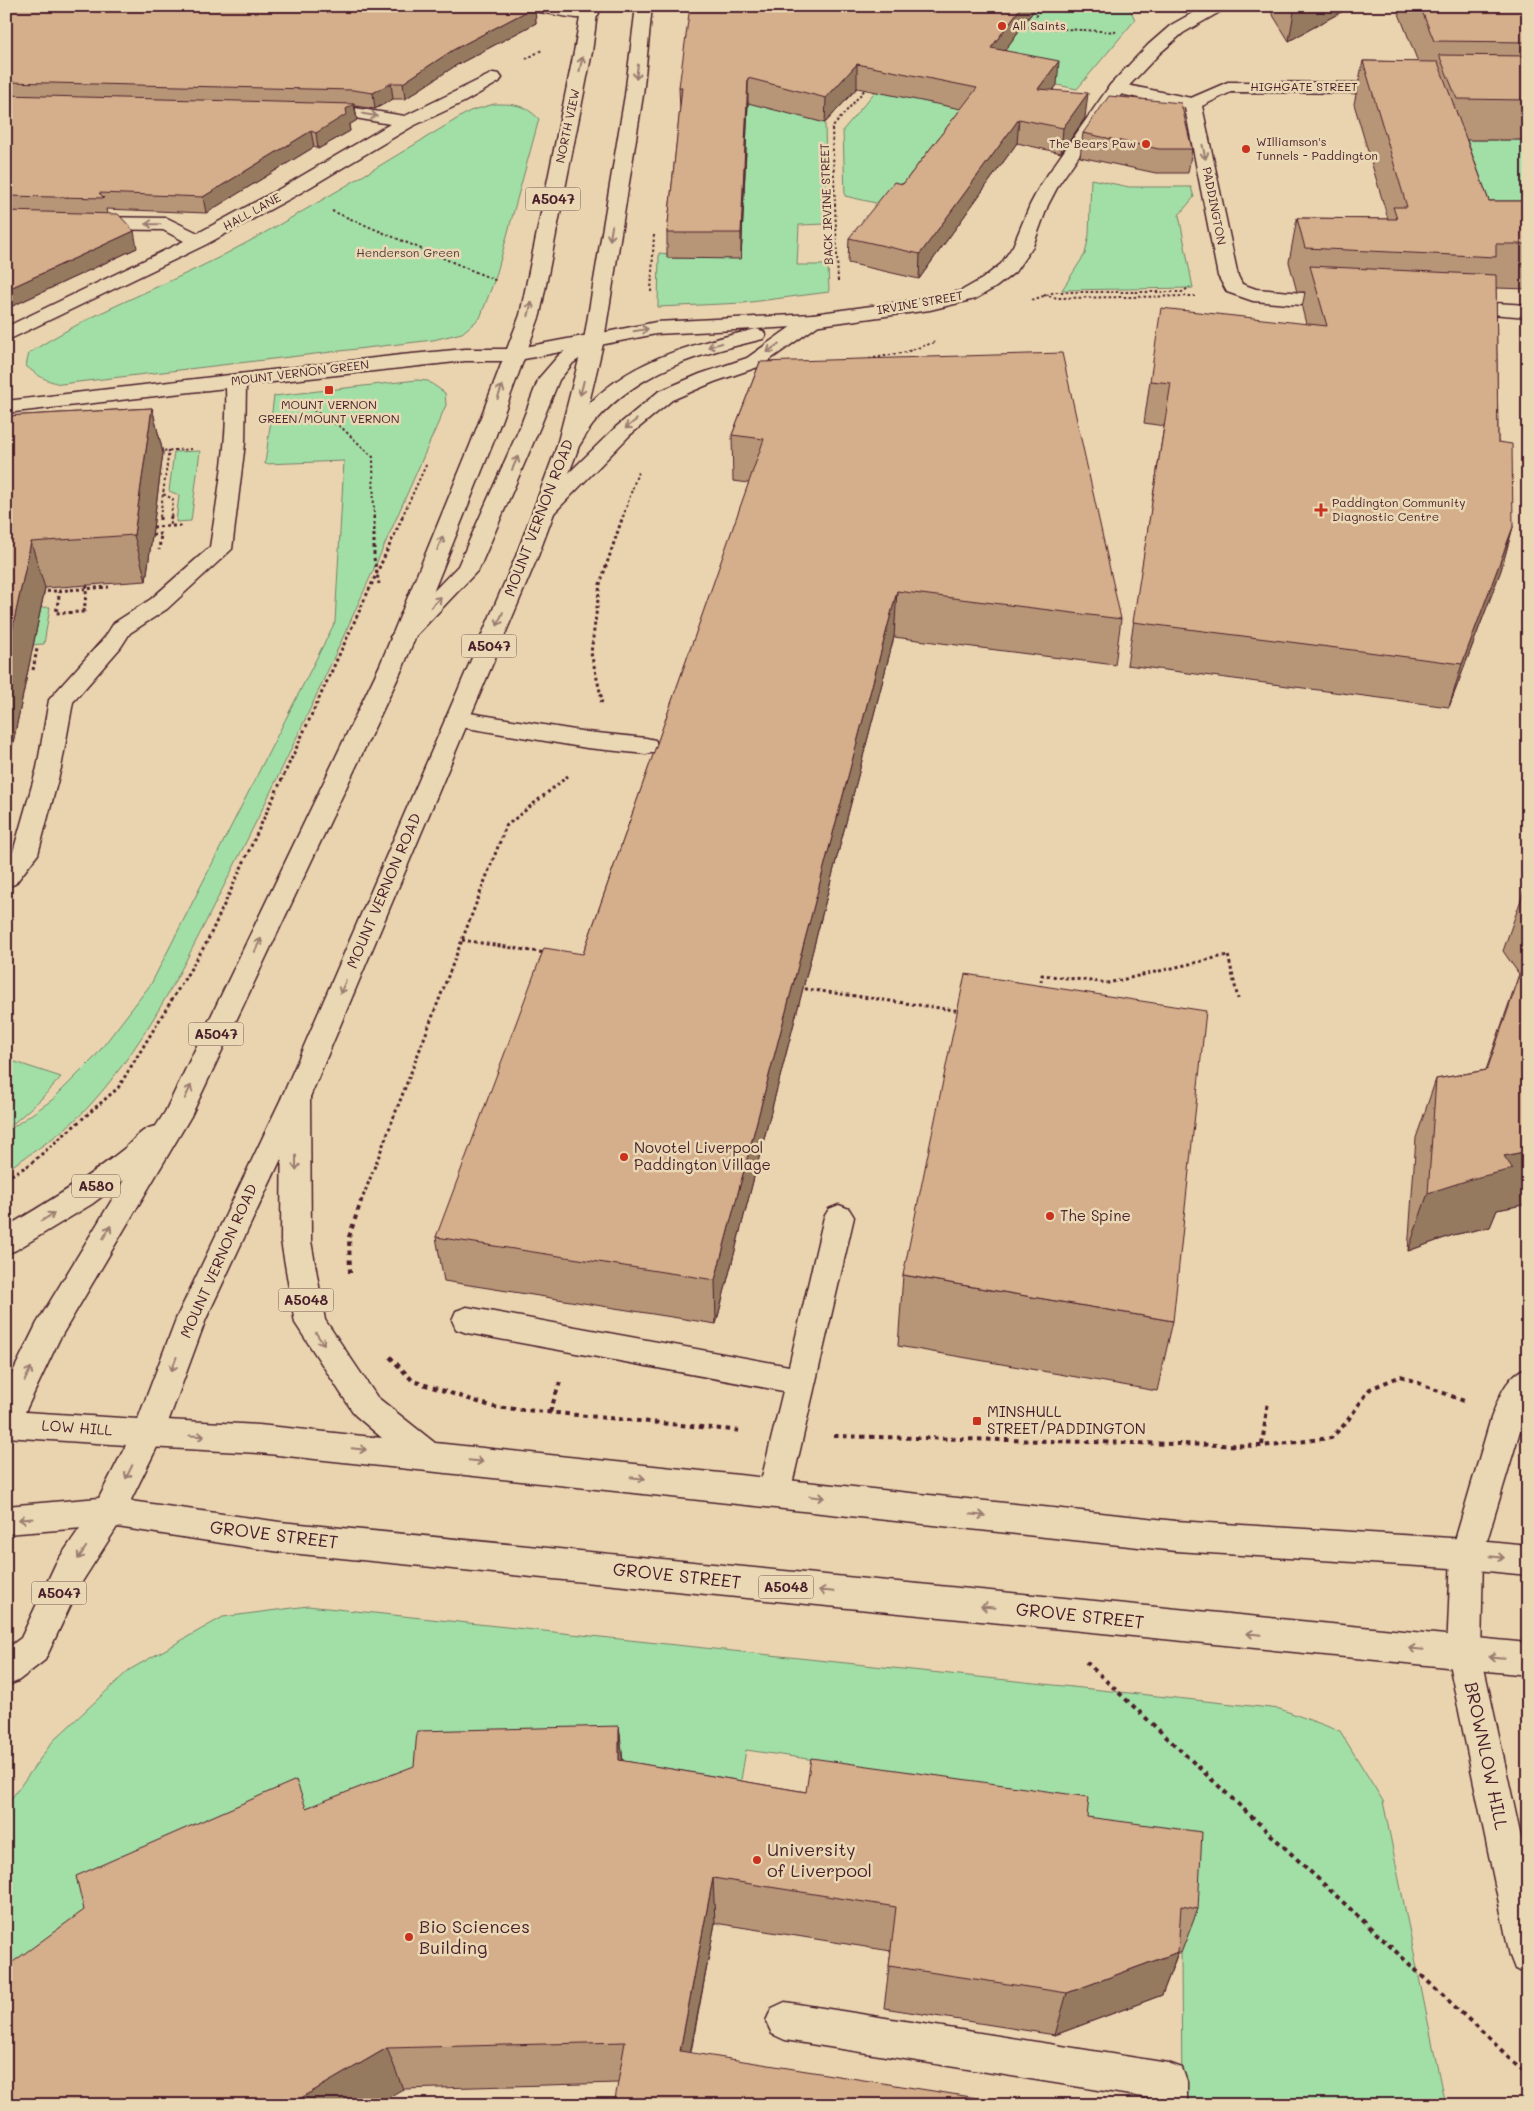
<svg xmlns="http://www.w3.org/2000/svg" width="1534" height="2111" viewBox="0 0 1534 2111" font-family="Mali,sans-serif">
<rect width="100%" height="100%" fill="#ead4af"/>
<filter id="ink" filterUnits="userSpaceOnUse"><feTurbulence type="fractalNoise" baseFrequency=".02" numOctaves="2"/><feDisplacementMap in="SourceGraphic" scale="10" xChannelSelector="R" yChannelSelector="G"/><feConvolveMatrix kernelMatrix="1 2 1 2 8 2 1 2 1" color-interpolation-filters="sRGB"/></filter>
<g filter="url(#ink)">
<g fill="#a2dfa6" stroke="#767f68">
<polygon points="1037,6 1129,6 1135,20 1077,89 1057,85 985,114 902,209 845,196 843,130 889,75 871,71 798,115 825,123 827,224 799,225 797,265 828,265 829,292 743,303 658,307 659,253 669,254 668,258 741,258 746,153 735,68"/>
<path d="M494,104C514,104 524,104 539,119L496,276L480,318L462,333L433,340L61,384C46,381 38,376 26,366L29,353C88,314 155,290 218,258C304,213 387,161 470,111Z"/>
<polygon points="1439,132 1468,132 1471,140 1528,140 1528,245 1505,245"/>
<polygon points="1091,179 1129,187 1191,187 1194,197 1179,215 1193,288 1062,290 1085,254 1089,235"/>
<path d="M417,380L428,381L445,393L446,405C377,563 308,720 230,874C189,954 152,1036 91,1104C70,1128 34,1152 6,1170V1132L52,1100L94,1058L151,984L335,622L344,461L265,464L274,396Z"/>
<polygon points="200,451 191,521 176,522 179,495 169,491 174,452"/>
<polygon points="50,607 44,644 6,646 6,610"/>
<polygon points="6,1059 61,1077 42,1098 6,1130"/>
<polygon points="308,1606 1280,1709 1340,1731 1383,1801 1445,2105 1182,2105 1181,1953 1186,1878 815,1760 746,1750 733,1827 6,2022 6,1806 53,1741 129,1670 223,1617"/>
</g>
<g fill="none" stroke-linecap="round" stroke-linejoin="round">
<defs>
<g id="minor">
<path d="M467,6H563L597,9L599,13L597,17C574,22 550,11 527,11C509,11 491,13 473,14L467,13L465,9Z"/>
<polygon points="493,73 499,74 502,78 499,82 464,102 413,126 295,196 205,245 6,341 6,327 184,241 163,230 89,229 82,227 80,223 82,219 89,217 167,218 198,233 281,188 390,124 355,118 312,117 309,113 312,109 355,108 405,116"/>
<polygon points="1228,82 1394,83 1400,84 1403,88 1400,92 1394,93 1231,92 1202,106 1238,276 1242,284 1256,289 1340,296 1347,298 1350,302 1347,306 1340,308 1253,301 1227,292 1218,276 1185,108 1111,92 1108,88 1111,84 1117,83 1191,98"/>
<polygon points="1460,301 1528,305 1528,317 1453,311 1450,307 1453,303"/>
<polygon points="813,314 820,316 823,320 820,324 761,366 714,382 672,400 630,435 553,514 545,516 537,514 534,509 537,504 616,427 658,392 700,374 747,358 806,316"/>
<path d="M594,334L601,336L604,340L601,344L514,361H465L246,385L245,443L232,549L167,609L130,633L121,647L73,702L61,768L38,854L15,884L6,887V860L13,852L37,768L49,700L53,695L105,637L114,623L151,599L210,547C218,494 228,441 226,388L6,413V401L401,355L465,349H514Z"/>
<polygon points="457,711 587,732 646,738 655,740 658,746 655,752 646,754 587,748 449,725 445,719 449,713"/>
<polygon points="839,1205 849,1209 854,1217 790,1493 785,1503 774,1507 763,1503 758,1493 783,1391 467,1333 456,1329 452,1320 456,1311 467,1307 789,1366 824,1217 829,1209"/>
<path d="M1528,1367V1404L1483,1554L1481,1654L1528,1870V1974L1515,1969L1510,1956L1447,1654L1451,1554L1491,1418C1499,1398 1506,1375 1528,1367Z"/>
<polygon points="785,2002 1168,2063 1182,2068 1187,2082 1187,2105 1149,2105 1149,2098 785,2040 772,2034 766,2021 772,2008"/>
</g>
<g id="major">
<polygon points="1205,6 1225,6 1223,10 1183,33 1160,53 1123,92 1059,184 1048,205 1033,246 1015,272 996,287 975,299 930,310 813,326 656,334 600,345 573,363 559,380 540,427 479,569 410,642 402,644 394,642 390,637 394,632 458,566 520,427 539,378 559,355 587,336 656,322 813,314 930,298 961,291 982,279 1001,264 1013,246 1030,205 1041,184 1111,84 1148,45 1171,25"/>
<path d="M756,329L763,331L766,335L763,339C698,355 641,369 595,422C587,431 582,443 574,453L567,455L560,453L556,449C564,437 570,424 580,414C625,360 690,345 756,329Z"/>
<polygon points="296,1086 306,1089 310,1097 311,1241 325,1320 377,1397 435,1443 1176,1521 1467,1539 1528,1545 1528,1575 1467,1569 1176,1551 259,1453 148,1447 137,1443 132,1433 137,1423 148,1419 259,1425 382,1438 355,1415 295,1323 281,1241 282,1097 286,1089"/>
<polygon points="109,1498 280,1522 1528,1643 1528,1675 280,1552 117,1527 80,1585 45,1660 18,1681 6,1686 6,1649 21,1638 56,1563 98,1502"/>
</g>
<path id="highway" d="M582,6H598L592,52L540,315L493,443L404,665L191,1116L59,1340L25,1412L138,1419L176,1319L282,1097L516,556L556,449L584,340L625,95L636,6H652L643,95L604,340L578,449L538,556L310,1097L206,1319L164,1433L120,1522L109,1526L6,1534V1506L99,1498L126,1445L6,1437V1386L37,1323L124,1180L92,1204L16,1250L6,1254V1227C47,1203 88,1178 125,1148C135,1139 142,1128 156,1126L165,1112L380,665L471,443L520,315L574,52Z"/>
</defs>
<use href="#minor" stroke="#4a1f2b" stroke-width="3"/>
<use href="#major" stroke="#4a1f2b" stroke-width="3"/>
<use href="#highway" stroke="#4a1f2b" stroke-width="3"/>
<g stroke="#4a1f2b" stroke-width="2" stroke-dasharray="2.5 2.5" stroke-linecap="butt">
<polyline points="1043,6 1029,27 1118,32"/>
<polyline points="526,59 542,50"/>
<polyline points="332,211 497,281"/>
<polyline points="838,281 832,128 867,87"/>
<polyline points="651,292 654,235"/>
<polyline points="1044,295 1057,298 1195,296"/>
<polyline points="1032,300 1055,292 1182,292 1190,287"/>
<polyline points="869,359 906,352 935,342"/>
<polyline points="313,410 342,428 373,457 374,517"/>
<polyline points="169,450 163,494 173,499 171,517"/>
<polyline points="159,451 193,449"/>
<polyline points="160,517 163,494"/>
<polyline points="402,517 427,463"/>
<polyline points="623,517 638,472"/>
</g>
<g stroke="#4a1f2b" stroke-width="3" stroke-dasharray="3 3" stroke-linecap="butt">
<polyline points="171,516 170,526 183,526"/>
<polyline points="374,516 374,558 379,584"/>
<polyline points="160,520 160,516"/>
<polyline points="153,527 170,526"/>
<polyline points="152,535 161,534 159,550"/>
<polyline points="60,590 56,613 84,612"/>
<polyline points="41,592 109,587"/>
<polyline points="33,670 37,649"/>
<polyline points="601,703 602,700 591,653 600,584 623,516"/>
<polyline points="462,940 545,953"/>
<polyline points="799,988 961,1011"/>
<polyline points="1040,988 1042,975 1108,983 1228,955 1238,999"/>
<polyline points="6,1178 29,1165 118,1088 207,942 403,516"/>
<polyline points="361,1202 506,826 568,776"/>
</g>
<g stroke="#4a1f2b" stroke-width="4" stroke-dasharray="4.5 4.5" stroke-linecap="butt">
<polyline points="350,1273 349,1237 361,1201"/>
<polyline points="390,1357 413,1381 494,1407 743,1431"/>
<polyline points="550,1412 560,1382"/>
<polyline points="834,1436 1262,1446 1331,1438 1345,1424 1370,1389 1401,1376 1464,1401"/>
<polyline points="1262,1445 1268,1401"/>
<polyline points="1086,1662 1528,2075"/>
</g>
<use href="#minor" fill="#ead8b5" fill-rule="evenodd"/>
<use href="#major" fill="#ead8b5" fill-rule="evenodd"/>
<use href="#highway" fill="#ead8b5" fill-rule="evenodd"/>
<polyline stroke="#4a1f2b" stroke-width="3" stroke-dasharray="3 3" stroke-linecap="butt" points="84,612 87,585"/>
</g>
<g fill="#b79678" stroke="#4a1f2b">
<polygon points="6,6 535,7 536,23 455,66 405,99 393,99 375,109 355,106 357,120 349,125 350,131 318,149 314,147 206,213 106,209 107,214 137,248 6,309"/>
<polygon points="1037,6 1005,50 1057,85 1053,90 1085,118 1061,153 1017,143 919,279 848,263 849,238 903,184 961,109 857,88 825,123 748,103 741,259 667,258 667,233 680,109 679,87"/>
<polygon points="1272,6 1352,6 1289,41 1271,12"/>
<polygon points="1396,6 1528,6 1528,140 1467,140 1489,201 1528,201 1528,289 1496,288 1498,442 1513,527 1501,570 1449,707 1127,665 1164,426 1144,423 1150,381 1306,324 1302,308 1305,292 1297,292 1289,262 1297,218 1388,219 1354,104 1363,61 1418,62"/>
<polygon points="1083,133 1192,149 1188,173 1156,173 1080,157"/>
<polygon points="760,362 1121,619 1115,665 894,637 716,1324 444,1281 436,1237 583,954 749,483 733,481 732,435"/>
<polygon points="152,408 163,453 146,581 45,588 8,767 6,768 6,416"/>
<polygon points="1528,890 1528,1204 1497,1210 1490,1227 1453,1235 1408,1251 1416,1138 1436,1079 1486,1070 1519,974 1503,951 1524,891"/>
<polygon points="903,1275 1173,1321 1157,1391 898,1346"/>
<polygon points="619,1726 623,1761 806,1792 1087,1817 1198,1909 1181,1953 1178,1953 1162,1995 1055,2035 884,2008 891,1951 715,1923 691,2052 618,2083 403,2089 84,1910 306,1808"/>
</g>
<g fill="#957a61" stroke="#4a1f2b">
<polygon points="1022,6 1037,6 989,72 991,48"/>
<polygon points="1295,6 1352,6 1289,41"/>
<polygon points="535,7 536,23 455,66 405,99 403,83 453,50"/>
<polygon points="1059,61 1057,85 1036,113 1038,89"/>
<polygon points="857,64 857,88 825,123 826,98"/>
<polygon points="748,78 748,103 741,259 741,233"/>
<polygon points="391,83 393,99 375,109 373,93"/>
<polygon points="1088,93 1085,118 1061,153 1063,128"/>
<polygon points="354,104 357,120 349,125 350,131 318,149 316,133 346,109"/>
<polygon points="1019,119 1017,143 919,279 920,254"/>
<polygon points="311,131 314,147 206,213 203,197"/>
<polygon points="134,231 137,248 6,309 6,290"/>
<polygon points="152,408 163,453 146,581 134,535"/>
<polygon points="1513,527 1501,570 1449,707 1462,664"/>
<polygon points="31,542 45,588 8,767 6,762 6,658"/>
<polygon points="897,591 894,637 716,1324 715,1280"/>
<polygon points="1528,1151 1528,1204 1497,1210 1490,1227 1453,1235 1408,1251 1428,1193 1504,1156"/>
<polygon points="619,1726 624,1775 619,1760"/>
<polygon points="713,1878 715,1923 683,2091 680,2051"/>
<polygon points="1178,1952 1162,1995 1055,2035 1067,1993"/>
<polygon points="387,2048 403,2089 375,2105 289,2105"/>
</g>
<g fill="#d5ae8b" stroke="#4a1f2b">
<polygon points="6,6 502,6 535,7 453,50 403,83 391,83 373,93 353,90 6,82"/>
<polygon points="690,6 1022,6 991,48 1059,61 1038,89 1088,93 1063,128 1019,119 920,254 849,238 894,182 903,184 977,88 857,64 826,98 748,78 741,233 667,233 682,87 679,87"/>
<polygon points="1420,6 1528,6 1528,42 1434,41"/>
<polygon points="1439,55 1528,56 1528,100 1457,99"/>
<polygon points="1363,61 1438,62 1489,201 1528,201 1528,244 1496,244 1496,257 1305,248 1297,218 1397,219 1393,207 1407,207"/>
<polygon points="6,95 354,104 346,109 347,114 316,133 311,131 203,197 99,193 104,198 6,196"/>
<polygon points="1109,96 1181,103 1192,149 1159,149 1083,133"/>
<polygon points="6,211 118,214 134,231 6,290"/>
<polygon points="1310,266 1496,275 1498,442 1512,444 1513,527 1462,664 1133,622 1171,383 1150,381 1161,308 1327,326"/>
<polygon points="1062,353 1121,619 897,591 715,1280 436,1237 544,948 583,954 764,439 732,435 760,362"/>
<polygon points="152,408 134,535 31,542 6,658 6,416"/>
<polygon points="1528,890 1528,896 1524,891"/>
<polygon points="1528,952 1528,1151 1504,1156 1513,1169 1475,1178 1428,1193 1436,1079 1487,1070"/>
<polygon points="965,974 1206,1011 1173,1321 903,1275"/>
<polygon points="619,1726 619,1760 806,1792 811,1758 1089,1797 1087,1817 1202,1832 1198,1909 1181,1906 1178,1952 1067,1993 889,1966 896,1907 713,1878 680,2051 1022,2105 614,2105 625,2042 387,2048 289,2105 6,2105 6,1967 84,1910 76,1876 296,1780 306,1808 414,1766 417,1731"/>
</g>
<defs><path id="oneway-shaft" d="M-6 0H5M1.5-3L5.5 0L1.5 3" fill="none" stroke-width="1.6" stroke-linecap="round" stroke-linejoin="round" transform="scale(1.25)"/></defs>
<g stroke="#9a7c70">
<use href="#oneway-shaft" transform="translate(581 64) rotate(-78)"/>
<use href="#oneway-shaft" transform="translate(637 72) rotate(97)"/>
<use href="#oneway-shaft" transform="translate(370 115) rotate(10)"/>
<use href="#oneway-shaft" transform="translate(1204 152) rotate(78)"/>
<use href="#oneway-shaft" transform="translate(153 224) rotate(-179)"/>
<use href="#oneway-shaft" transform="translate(611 233) rotate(99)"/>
<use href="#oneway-shaft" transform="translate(530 309) rotate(-77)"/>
<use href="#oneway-shaft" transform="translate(641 330) rotate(-9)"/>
<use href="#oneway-shaft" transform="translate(715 345) rotate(165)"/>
<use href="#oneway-shaft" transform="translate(773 348) rotate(144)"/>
<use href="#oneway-shaft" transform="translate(582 388) rotate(104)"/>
<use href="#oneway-shaft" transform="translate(500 392) rotate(-70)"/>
<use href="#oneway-shaft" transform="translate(631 424) rotate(141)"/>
<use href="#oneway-shaft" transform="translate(515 463) rotate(-66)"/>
<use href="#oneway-shaft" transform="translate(440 543) rotate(-68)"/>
<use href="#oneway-shaft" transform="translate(436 602) rotate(-46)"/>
<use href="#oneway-shaft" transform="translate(500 619) rotate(113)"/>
<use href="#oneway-shaft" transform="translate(258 945) rotate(-65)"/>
<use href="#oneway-shaft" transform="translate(343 987) rotate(113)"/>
<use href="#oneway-shaft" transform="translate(188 1092) rotate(-65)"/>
<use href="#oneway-shaft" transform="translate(296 1163) rotate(90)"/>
<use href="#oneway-shaft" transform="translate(48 1217) rotate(-32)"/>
<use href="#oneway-shaft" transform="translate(107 1232) rotate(-59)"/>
<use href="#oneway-shaft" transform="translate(320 1339) rotate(57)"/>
<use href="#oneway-shaft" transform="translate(174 1364) rotate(110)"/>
<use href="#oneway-shaft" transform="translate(28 1374) rotate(-64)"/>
<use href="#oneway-shaft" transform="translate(197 1436) rotate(3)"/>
<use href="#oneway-shaft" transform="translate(359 1449) rotate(6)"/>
<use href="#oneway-shaft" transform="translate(476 1461) rotate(6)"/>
<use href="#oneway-shaft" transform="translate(129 1472) rotate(116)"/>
<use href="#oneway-shaft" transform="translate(638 1478) rotate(6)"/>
<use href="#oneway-shaft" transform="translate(817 1497) rotate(6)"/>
<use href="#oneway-shaft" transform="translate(978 1515) rotate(6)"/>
<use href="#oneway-shaft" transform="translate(26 1519) rotate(176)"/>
<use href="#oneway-shaft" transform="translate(82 1553) rotate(124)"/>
<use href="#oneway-shaft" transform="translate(1497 1557) rotate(6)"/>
<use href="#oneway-shaft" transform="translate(826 1591) rotate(-174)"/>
<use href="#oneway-shaft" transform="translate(988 1607) rotate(-174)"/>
<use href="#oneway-shaft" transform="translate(1254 1634) rotate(-174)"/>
<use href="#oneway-shaft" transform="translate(1416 1649) rotate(-175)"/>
<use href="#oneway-shaft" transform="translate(1496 1657) rotate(-175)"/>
</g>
</g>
<g fill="#c8321e" stroke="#ead8b5" stroke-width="2">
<circle cx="1002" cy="26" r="5"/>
<circle cx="1146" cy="144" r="5"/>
<circle cx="1246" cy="149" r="5"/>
<rect x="324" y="385" width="10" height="10" rx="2.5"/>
<path d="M1318.5 502.5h5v5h5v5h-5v5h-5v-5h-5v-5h5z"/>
<circle cx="624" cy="1157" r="5"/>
<circle cx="1050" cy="1216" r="5"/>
<rect x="972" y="1416" width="10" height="10" rx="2.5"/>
<circle cx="757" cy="1860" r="5"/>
<circle cx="409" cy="1937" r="5"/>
</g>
<g text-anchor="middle" stroke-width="5" stroke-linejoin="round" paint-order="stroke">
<g font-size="12" fill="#4a1f2b" stroke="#ead8b5" text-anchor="start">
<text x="1012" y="30">All Saints</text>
<text x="1256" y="146">WIlliamson's<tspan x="1256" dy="14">Tunnels - Paddington</tspan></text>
<text x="1136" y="148" text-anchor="end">The Bears Paw</text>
<text x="329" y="409" text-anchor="middle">MOUNT VERNON<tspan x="329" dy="14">GREEN/MOUNT VERNON</tspan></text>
<text x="1332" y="507">Paddington Community<tspan x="1332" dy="14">Diagnostic Centre</tspan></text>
</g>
<g font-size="12" fill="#4a1f2b" stroke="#ead8b5">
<text x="1304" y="91">HIGHGATE STREET</text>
<text transform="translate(568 126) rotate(-78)" y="4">NORTH VIEW</text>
<text transform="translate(827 204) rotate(-92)" y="4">BACK IRVINE STREET</text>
<text transform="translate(1214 206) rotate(79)" y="4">PADDINGTON</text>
<text transform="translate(252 212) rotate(-29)" y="4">HALL LANE</text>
<text transform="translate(920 303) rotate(-10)" y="4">IRVINE STREET</text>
<text transform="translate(300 373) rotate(-7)" y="4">MOUNT VERNON GREEN</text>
</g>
<g font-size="12" fill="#573c3d" stroke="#ead8b5">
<text x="408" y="257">Henderson Green</text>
</g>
<g fill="#ead8b5" stroke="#7a5654" stroke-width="1">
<rect x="525.5" y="187.5" width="55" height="23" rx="4"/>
<rect x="461.5" y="634.5" width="55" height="23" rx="4"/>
<rect x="188.5" y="1022.5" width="55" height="23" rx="4"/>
<rect x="72" y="1174.5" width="48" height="23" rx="4"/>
<rect x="278.5" y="1288.5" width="55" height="23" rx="4"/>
<rect x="758.5" y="1575.5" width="55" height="23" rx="4"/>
<rect x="31.5" y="1581.5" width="55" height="23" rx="4"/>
</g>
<g font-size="14" font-weight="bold" fill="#4a1f2b">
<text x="553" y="204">A5047</text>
<text x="489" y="651">A5047</text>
<text x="216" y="1039">A5047</text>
<text x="96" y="1191">A580</text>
<text x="306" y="1305">A5048</text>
<text x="786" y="1592">A5048</text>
<text x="59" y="1598">A5047</text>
</g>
<g font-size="15" fill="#4a1f2b" stroke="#ead8b5">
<text transform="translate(539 518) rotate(-69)" y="5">MOUNT VERNON ROAD</text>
<text transform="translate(384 891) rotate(-67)" y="5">MOUNT VERNON ROAD</text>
<text transform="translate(219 1261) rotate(-66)" y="5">MOUNT VERNON ROAD</text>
<text transform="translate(77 1428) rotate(4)" y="5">LOW HILL</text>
</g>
<g font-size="15" fill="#4a1f2b" stroke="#ead8b5" text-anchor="start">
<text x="634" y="1153">Novotel Liverpool<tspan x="634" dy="17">Paddington Village</tspan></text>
<text x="1060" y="1221">The Spine</text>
<text x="987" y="1417">MINSHULL<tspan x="987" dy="17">STREET/PADDINGTON</tspan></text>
</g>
<g font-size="18" fill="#4a1f2b" stroke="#ead8b5">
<text transform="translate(274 1535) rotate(7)" y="6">GROVE STREET</text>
<text transform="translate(677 1576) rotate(6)" y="6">GROVE STREET</text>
<text transform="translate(1080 1616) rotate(6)" y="6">GROVE STREET</text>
<text transform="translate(1486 1756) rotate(78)" y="6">BROWNLOW HILL</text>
</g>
<g font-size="18" fill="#4a1f2b" stroke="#ead8b5" text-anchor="start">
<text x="767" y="1856">University<tspan x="767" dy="21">of Liverpool</tspan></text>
<text x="419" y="1933">Bio Sciences<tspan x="419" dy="21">Building</tspan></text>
</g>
</g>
<rect width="1534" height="2111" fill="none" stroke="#ead8b5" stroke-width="25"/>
<rect x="12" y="12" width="1509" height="2086" fill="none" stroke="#4a1f2b" stroke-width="2" filter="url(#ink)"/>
</svg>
